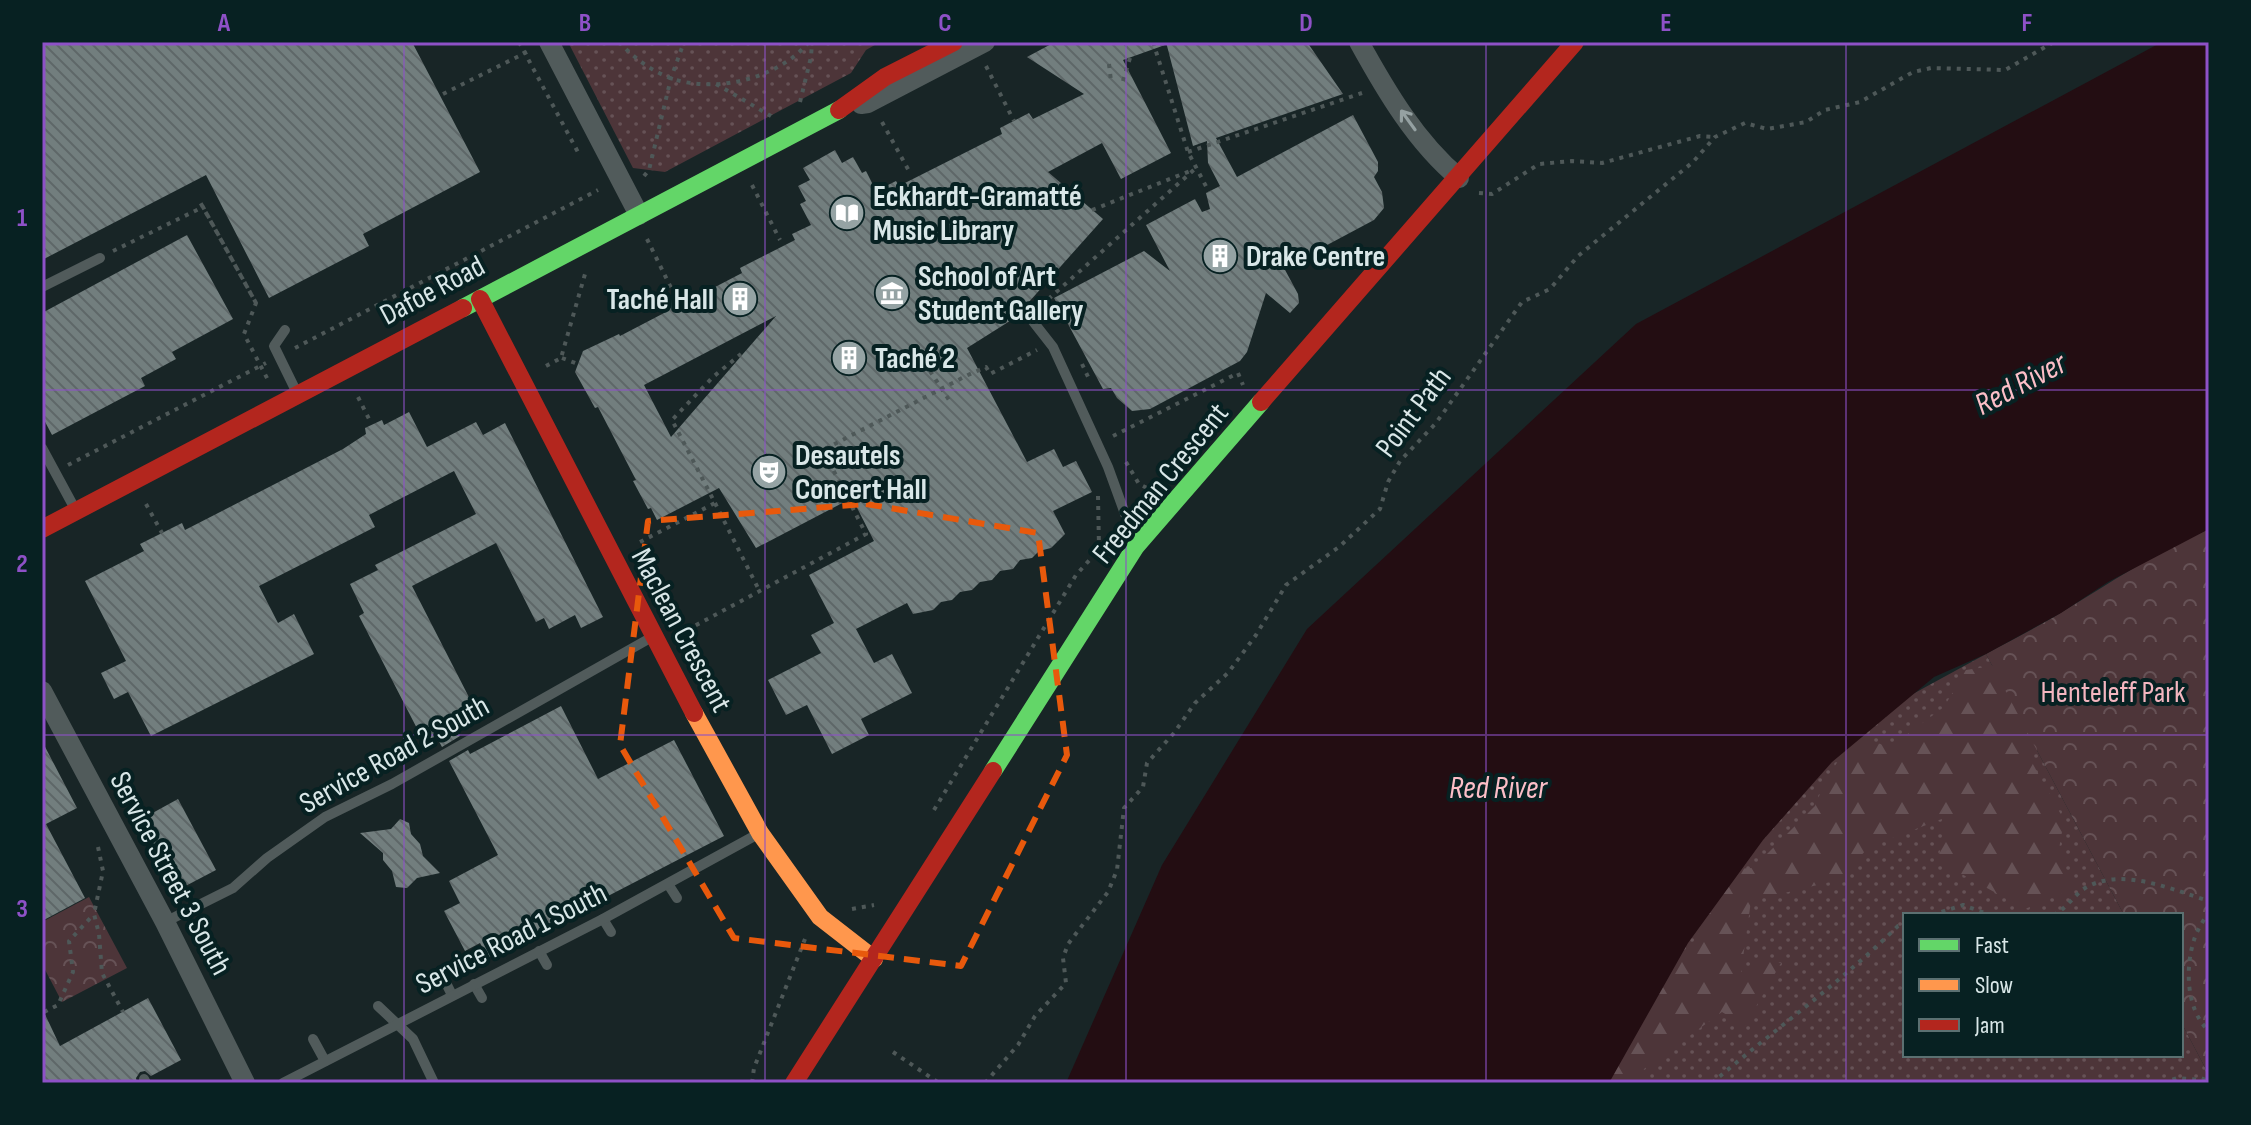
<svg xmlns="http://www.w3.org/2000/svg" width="2251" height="1125" viewBox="0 0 2251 1125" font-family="'Sofia Sans Condensed',sans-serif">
<defs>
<pattern id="grass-dots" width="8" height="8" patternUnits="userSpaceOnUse" patternTransform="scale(2)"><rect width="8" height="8" fill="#4d3539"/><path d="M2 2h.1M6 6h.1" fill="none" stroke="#665256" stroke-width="1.8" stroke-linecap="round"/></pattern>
<pattern id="forest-firs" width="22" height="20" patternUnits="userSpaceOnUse" patternTransform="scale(2)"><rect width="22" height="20" fill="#4d3539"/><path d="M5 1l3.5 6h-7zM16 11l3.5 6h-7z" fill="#665256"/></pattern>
<pattern id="park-crowns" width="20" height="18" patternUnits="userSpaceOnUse" patternTransform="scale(2)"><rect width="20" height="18" fill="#4d3539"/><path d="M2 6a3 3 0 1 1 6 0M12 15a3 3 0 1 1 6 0" fill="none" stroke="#665256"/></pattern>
<pattern id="building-back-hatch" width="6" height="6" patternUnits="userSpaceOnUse" patternTransform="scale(2)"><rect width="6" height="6" fill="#727e7e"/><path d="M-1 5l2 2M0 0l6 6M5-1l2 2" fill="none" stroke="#5e6768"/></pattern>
</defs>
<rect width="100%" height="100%" fill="#182526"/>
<g fill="url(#grass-dots)">
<polygon points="568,42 880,42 866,50 851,73 665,172 633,168"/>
<polygon points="1986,654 2124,915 1905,915 1905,1055 2181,1055 2181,1022 2209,1075 2209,1083 1580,1083 1602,1046 1847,730"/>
</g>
<polygon fill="url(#forest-firs)" points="2012,663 2072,722 2029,757 2064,820 2059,849 2073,889 2025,909 1938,861 1947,817 1869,847 1838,880 1751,901 1741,972 1758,961 1781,963 1745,1026 1722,1012 1644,1069 1639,1083 1591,1083 1649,978 1701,938 1681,903 1711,870 1753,868 1815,806 1826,779 1855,736 1890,747 1944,707 1966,670"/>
<g fill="url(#park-crowns)">
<path d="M2209,529V1075L2181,1022V915H2124L1986,654C2011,640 2038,627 2062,612C2110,583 2157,551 2209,529Z"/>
<polygon points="89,897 127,968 62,1002 42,964 42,922"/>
</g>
<polygon fill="#230d12" points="2162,42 2209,42 2209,529 2108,582 2061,613 1986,654 1934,677 1832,762 1763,840 1688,943 1609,1083 1066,1083 1162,865 1307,629 1636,324"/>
<g fill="url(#building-back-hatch)" fill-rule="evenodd">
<polygon points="42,42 412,42 480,172 363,234 369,246 269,298 206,175 42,260"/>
<path d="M1055,42H1165V45L1123,60L1171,153L1121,179L1102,143L1048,172L1103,219L1028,303L1019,304L1018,315L1013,319L967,348L1027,462L1054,449L1063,467L1076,461L1092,492L1053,511L1065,534L1051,548L1039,551L1032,558L1020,560L1013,569L1000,571L992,580L980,582L972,590L960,592L952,600L941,602L933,610L913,614L907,603L856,629L874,663L892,654L912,693L861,719L869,735L832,754L807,705L786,715L768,680L821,653L811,635L834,623L809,575L874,541L852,498L756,548L719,488L657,520L651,508L648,509L633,481L636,480L598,407L595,408L575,372L583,351L619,334L620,336L666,312L662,305L691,290L694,298L742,273L740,268L795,240L792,234L811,225L800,204L806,201L798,186L810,180L803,168L835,150L842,163L853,157L862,173L866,171L876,191L896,181L899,186L1002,134L1000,128L1029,113L1033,119L1084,94L1027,57ZM776,316L671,437L644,385Z"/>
<polygon points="1166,42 1307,42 1343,94 1216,138 1237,177 1353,115 1378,162 1378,171 1374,177 1382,192 1384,208 1374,220 1284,268 1298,294 1299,303 1290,313 1266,293 1247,352 1240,361 1150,409 1132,411 1117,398 1111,388 1103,389 1054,298 1144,251 1170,271 1146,225 1195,199 1202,212 1210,209 1206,193 1220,186 1208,163 1207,141 1193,146"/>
<polygon points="187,235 233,319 172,352 176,359 141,378 145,386 52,435 42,416 42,313"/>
<polygon points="409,412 427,447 476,422 483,435 505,423 603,617 581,628 575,615 549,629 544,618 536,622 496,543 412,586 474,707 451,719 460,736 442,747 436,736 424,742 359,616 364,613 350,584 378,570 375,565 476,514 454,471 369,515 375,527 259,586 278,623 294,614 314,654 151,736 128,692 114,699 101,673 126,661 85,581 144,551 140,544 182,523 185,530 343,449 366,434 365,428 382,420 384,425"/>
<polygon points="561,706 598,779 674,740 724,836 488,958 480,943 465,951 444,911 460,903 449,881 498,855 449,761 468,750 470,754"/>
<polygon points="42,741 77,808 46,824 85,898 42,921"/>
<polygon points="178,799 216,870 176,891 138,821"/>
<polygon points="400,819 409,823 411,834 420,844 423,856 440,873 417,878 407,888 396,887 392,871 383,860 383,853 360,833 391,829"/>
<polygon points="148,998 181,1060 151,1076 145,1071 140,1072 136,1078 137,1083 42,1083 42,1008 60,1046"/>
</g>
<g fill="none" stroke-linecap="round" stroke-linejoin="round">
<g stroke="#4e5858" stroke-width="4" stroke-dasharray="4 6" stroke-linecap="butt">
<polyline points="519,42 580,156"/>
<path d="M619,42C633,57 650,70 670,78C715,94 778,79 809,42"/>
<polyline points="1153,42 1188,152 1209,192"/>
<polyline points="1109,64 1111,81"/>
<polyline points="986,66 1014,121"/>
<polyline points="1123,81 1130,58"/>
<polyline points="716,84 771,116"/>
<polyline points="443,94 527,52"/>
<polyline points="800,102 811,57 812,42"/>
<polyline points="882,122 909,171"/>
<polyline points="1188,152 1362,93"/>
<polyline points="644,176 649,170 671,78 684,42"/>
<polyline points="752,185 780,240"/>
<polyline points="1479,193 1492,194 1539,164 1572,161 1602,163 1700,136 1715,137"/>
<polyline points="1092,210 1190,171"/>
<polyline points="647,239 676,298"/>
<polyline points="113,251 203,207"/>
<polyline points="256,303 200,202 203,207 256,303 244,334 268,380"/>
<polyline points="1053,315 1045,302 1196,168"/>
<polyline points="295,348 598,190"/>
<polyline points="562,358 578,364"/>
<polyline points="1082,364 1090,381"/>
<polyline points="546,366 561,358 585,274"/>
<polyline points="930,371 951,403"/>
<polyline points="358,397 369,419"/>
<polyline points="1113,436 1238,373 1243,385"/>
<polyline points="1126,462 1139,484 1151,490"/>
<polyline points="68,465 266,363"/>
<polyline points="1098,496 1099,547"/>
<polyline points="715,503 760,592"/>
<polyline points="146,504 162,533"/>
<polyline points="640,542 715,503 672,420 713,377 741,354"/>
<polyline points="687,630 866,534 823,450 968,375 986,367 990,374 1037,350"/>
<polyline points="934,810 1076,575 1103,545"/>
<polyline points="98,847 103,871 94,914 99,934 102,973 123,1012"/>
<polyline points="852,909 874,905"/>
<path d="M2209,911C2204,920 2197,930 2194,940C2185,968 2186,1010 2209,1031"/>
<polyline points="1932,915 1963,905 1990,915"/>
<path d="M2053,915C2067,909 2074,894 2087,887C2123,867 2173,890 2209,901"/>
<polyline points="44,1012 58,1005 73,972 69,941 94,914"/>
<polyline points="893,1052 939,1083"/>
<polyline points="752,1083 754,1068 805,939"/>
<polyline points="985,1083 1018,1045 1035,1016 1066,983 1063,958 1068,944 1108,892 1117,870 1124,808 1143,787 1147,763 1174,733 1195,703 1228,673 1256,635 1286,585 1339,547 1380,509 1388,482 1400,461 1436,423 1522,302 1550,289 1578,256 1693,162 1715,137 1745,123 1767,129 1806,122 1825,110 1860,102 1913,72 1931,68 2005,70 2054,42"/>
<path d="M1712,1083C1774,1030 1840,983 1898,926L1905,924"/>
<polyline points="2163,1083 2177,1078 2203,1080 2209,1067"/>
</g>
<g stroke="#515b5b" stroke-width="10">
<polyline points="42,287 100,258"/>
<polyline points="1024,310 1053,347 1108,467 1136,544"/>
<polyline points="285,330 274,346 297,393"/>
<polyline points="42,448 75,509"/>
<polyline points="668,884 677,898"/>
<polyline points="603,919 611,932"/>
<polyline points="165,922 233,888 267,858 325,817 392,784 652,637"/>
<polyline points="539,951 547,965"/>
<polyline points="441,973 452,995"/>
<polyline points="474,984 482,998"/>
<polyline points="378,1006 413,1039 434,1083"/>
<polyline points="313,1039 325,1061"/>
<polyline points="144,1079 146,1083"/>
<polyline points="283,1083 603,919 758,834"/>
</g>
<g stroke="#515b5b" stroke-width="20">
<polyline points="549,42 639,215"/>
<path d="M1359,42C1386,91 1416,142 1459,178"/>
<polyline points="861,104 868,103 985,42"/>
<polyline points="42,691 165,922 245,1083"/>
</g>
<g stroke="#63d668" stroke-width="18">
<polyline points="463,308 839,110"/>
<polyline points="993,771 1136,546 1261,402"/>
</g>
<polyline stroke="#ff974d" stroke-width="18" points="694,713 760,833 820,917 874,959"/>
<g stroke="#b3261e" stroke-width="18">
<polyline points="839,110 885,77 954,42"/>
<polyline points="480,299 694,713"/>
<polyline points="1261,402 1575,42"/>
<polyline points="42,529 463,308"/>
<polyline points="794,1083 993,771"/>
</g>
</g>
<defs><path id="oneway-shaft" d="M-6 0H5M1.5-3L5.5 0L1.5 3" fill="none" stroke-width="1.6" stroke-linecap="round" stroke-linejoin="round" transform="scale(2)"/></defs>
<use stroke="#95a1a2" href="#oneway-shaft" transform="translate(1408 120) rotate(-126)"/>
<path fill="none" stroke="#e8590c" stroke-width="6" stroke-dasharray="16 10" stroke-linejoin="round" d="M866,504L1038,533L1067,755L961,966L734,938L620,745L648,521Z"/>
<path fill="none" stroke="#8e51c7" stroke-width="2" stroke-opacity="0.55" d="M404,42V1083M765,42V1083M1126,42V1083M1486,42V1083M1846,42V1083M42,390H2209M42,735H2209"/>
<defs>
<symbol id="library-disc" viewBox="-11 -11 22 22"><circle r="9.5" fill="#95a3a4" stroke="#072122"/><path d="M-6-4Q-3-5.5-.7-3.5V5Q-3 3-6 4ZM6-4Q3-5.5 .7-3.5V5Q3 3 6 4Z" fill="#fff"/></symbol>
<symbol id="building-disc" viewBox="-11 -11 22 22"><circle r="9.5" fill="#95a3a4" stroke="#072122"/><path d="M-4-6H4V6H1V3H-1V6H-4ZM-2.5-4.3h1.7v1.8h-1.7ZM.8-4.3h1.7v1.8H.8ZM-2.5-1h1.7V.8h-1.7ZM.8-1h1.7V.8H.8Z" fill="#fff"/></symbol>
<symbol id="museum-disc" viewBox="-11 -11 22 22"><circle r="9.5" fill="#95a3a4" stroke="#072122"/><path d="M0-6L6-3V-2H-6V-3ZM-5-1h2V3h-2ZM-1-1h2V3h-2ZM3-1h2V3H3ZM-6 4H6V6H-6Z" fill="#fff"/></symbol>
<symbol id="theatre-disc" viewBox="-11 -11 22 22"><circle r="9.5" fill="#95a3a4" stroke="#072122"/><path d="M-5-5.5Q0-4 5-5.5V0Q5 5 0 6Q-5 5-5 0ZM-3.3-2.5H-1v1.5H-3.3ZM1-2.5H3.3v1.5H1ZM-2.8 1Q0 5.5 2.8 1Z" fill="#fff"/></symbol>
</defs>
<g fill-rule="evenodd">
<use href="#library-disc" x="827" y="193" width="40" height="40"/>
<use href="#building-disc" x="1200" y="236" width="40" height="40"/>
<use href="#museum-disc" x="872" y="273" width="40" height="40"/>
<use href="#building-disc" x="720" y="279" width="40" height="40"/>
<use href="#building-disc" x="829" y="338" width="40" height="40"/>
<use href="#theatre-disc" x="749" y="452" width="40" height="40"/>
</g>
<g text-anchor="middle" stroke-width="8" stroke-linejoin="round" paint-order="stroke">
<g font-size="30" font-weight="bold" fill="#d9e7e8" stroke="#072122" text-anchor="start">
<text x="873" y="206">Eckhardt-Gramatté<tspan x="873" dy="34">Music Library</tspan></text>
<text x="1246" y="266">Drake Centre</text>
<text x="918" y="286">School of Art<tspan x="918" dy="34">Student Gallery</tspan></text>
<text x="714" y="309" text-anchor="end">Taché Hall</text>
<text x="875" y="368">Taché 2</text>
<text x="795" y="465">Desautels<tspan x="795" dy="34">Concert Hall</tspan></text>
</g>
<g font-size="30" fill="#d9e7e8" stroke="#072122">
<text transform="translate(432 290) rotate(-28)" y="10">Dafoe Road</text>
<text transform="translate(1413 412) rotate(-53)" y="10">Point Path</text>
<text transform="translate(1160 483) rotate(-51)" y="10">Freedman Crescent</text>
<text transform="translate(682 630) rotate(62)" y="10">Maclean Crescent</text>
<text transform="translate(394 754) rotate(-29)" y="10">Service Road 2 South</text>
<text transform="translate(171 873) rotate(62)" y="10">Service Street 3 South</text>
<text transform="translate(511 938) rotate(-27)" y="10">Service Road 1 South</text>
</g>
<g font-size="30" fill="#f4b6c0" stroke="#072122">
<text x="2113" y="702">Henteleff Park</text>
</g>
<g font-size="32" font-style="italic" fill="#fcbec7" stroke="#072122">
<text transform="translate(2020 383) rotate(-28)" y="11">Red River</text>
<text x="1498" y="798">Red River</text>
</g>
</g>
<rect width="2251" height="1125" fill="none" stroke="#072122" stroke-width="88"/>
<rect x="1903" y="913" width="280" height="144" fill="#072122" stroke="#5b7071" stroke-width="2"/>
<rect x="1919" y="939" width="40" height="12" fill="#63d668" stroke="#5b7071" stroke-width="2"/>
<text x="1975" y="953" font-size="24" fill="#d9e7e8">Fast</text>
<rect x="1919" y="979" width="40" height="12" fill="#ff974d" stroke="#5b7071" stroke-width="2"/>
<text x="1975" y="993" font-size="24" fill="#d9e7e8">Slow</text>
<rect x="1919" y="1019" width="40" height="12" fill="#b3261e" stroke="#5b7071" stroke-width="2"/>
<text x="1975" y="1033" font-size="24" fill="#d9e7e8">Jam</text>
<rect x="44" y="44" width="2163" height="1037" fill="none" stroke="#8e51c7" stroke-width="3"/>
<g font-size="26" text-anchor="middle" font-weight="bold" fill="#8e51c7">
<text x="224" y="31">A</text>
<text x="585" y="31">B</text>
<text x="945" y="31">C</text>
<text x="1306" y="31">D</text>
<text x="1666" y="31">E</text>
<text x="2027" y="31">F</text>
<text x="22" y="226">1</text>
<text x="22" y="572">2</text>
<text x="22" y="917">3</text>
</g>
</svg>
